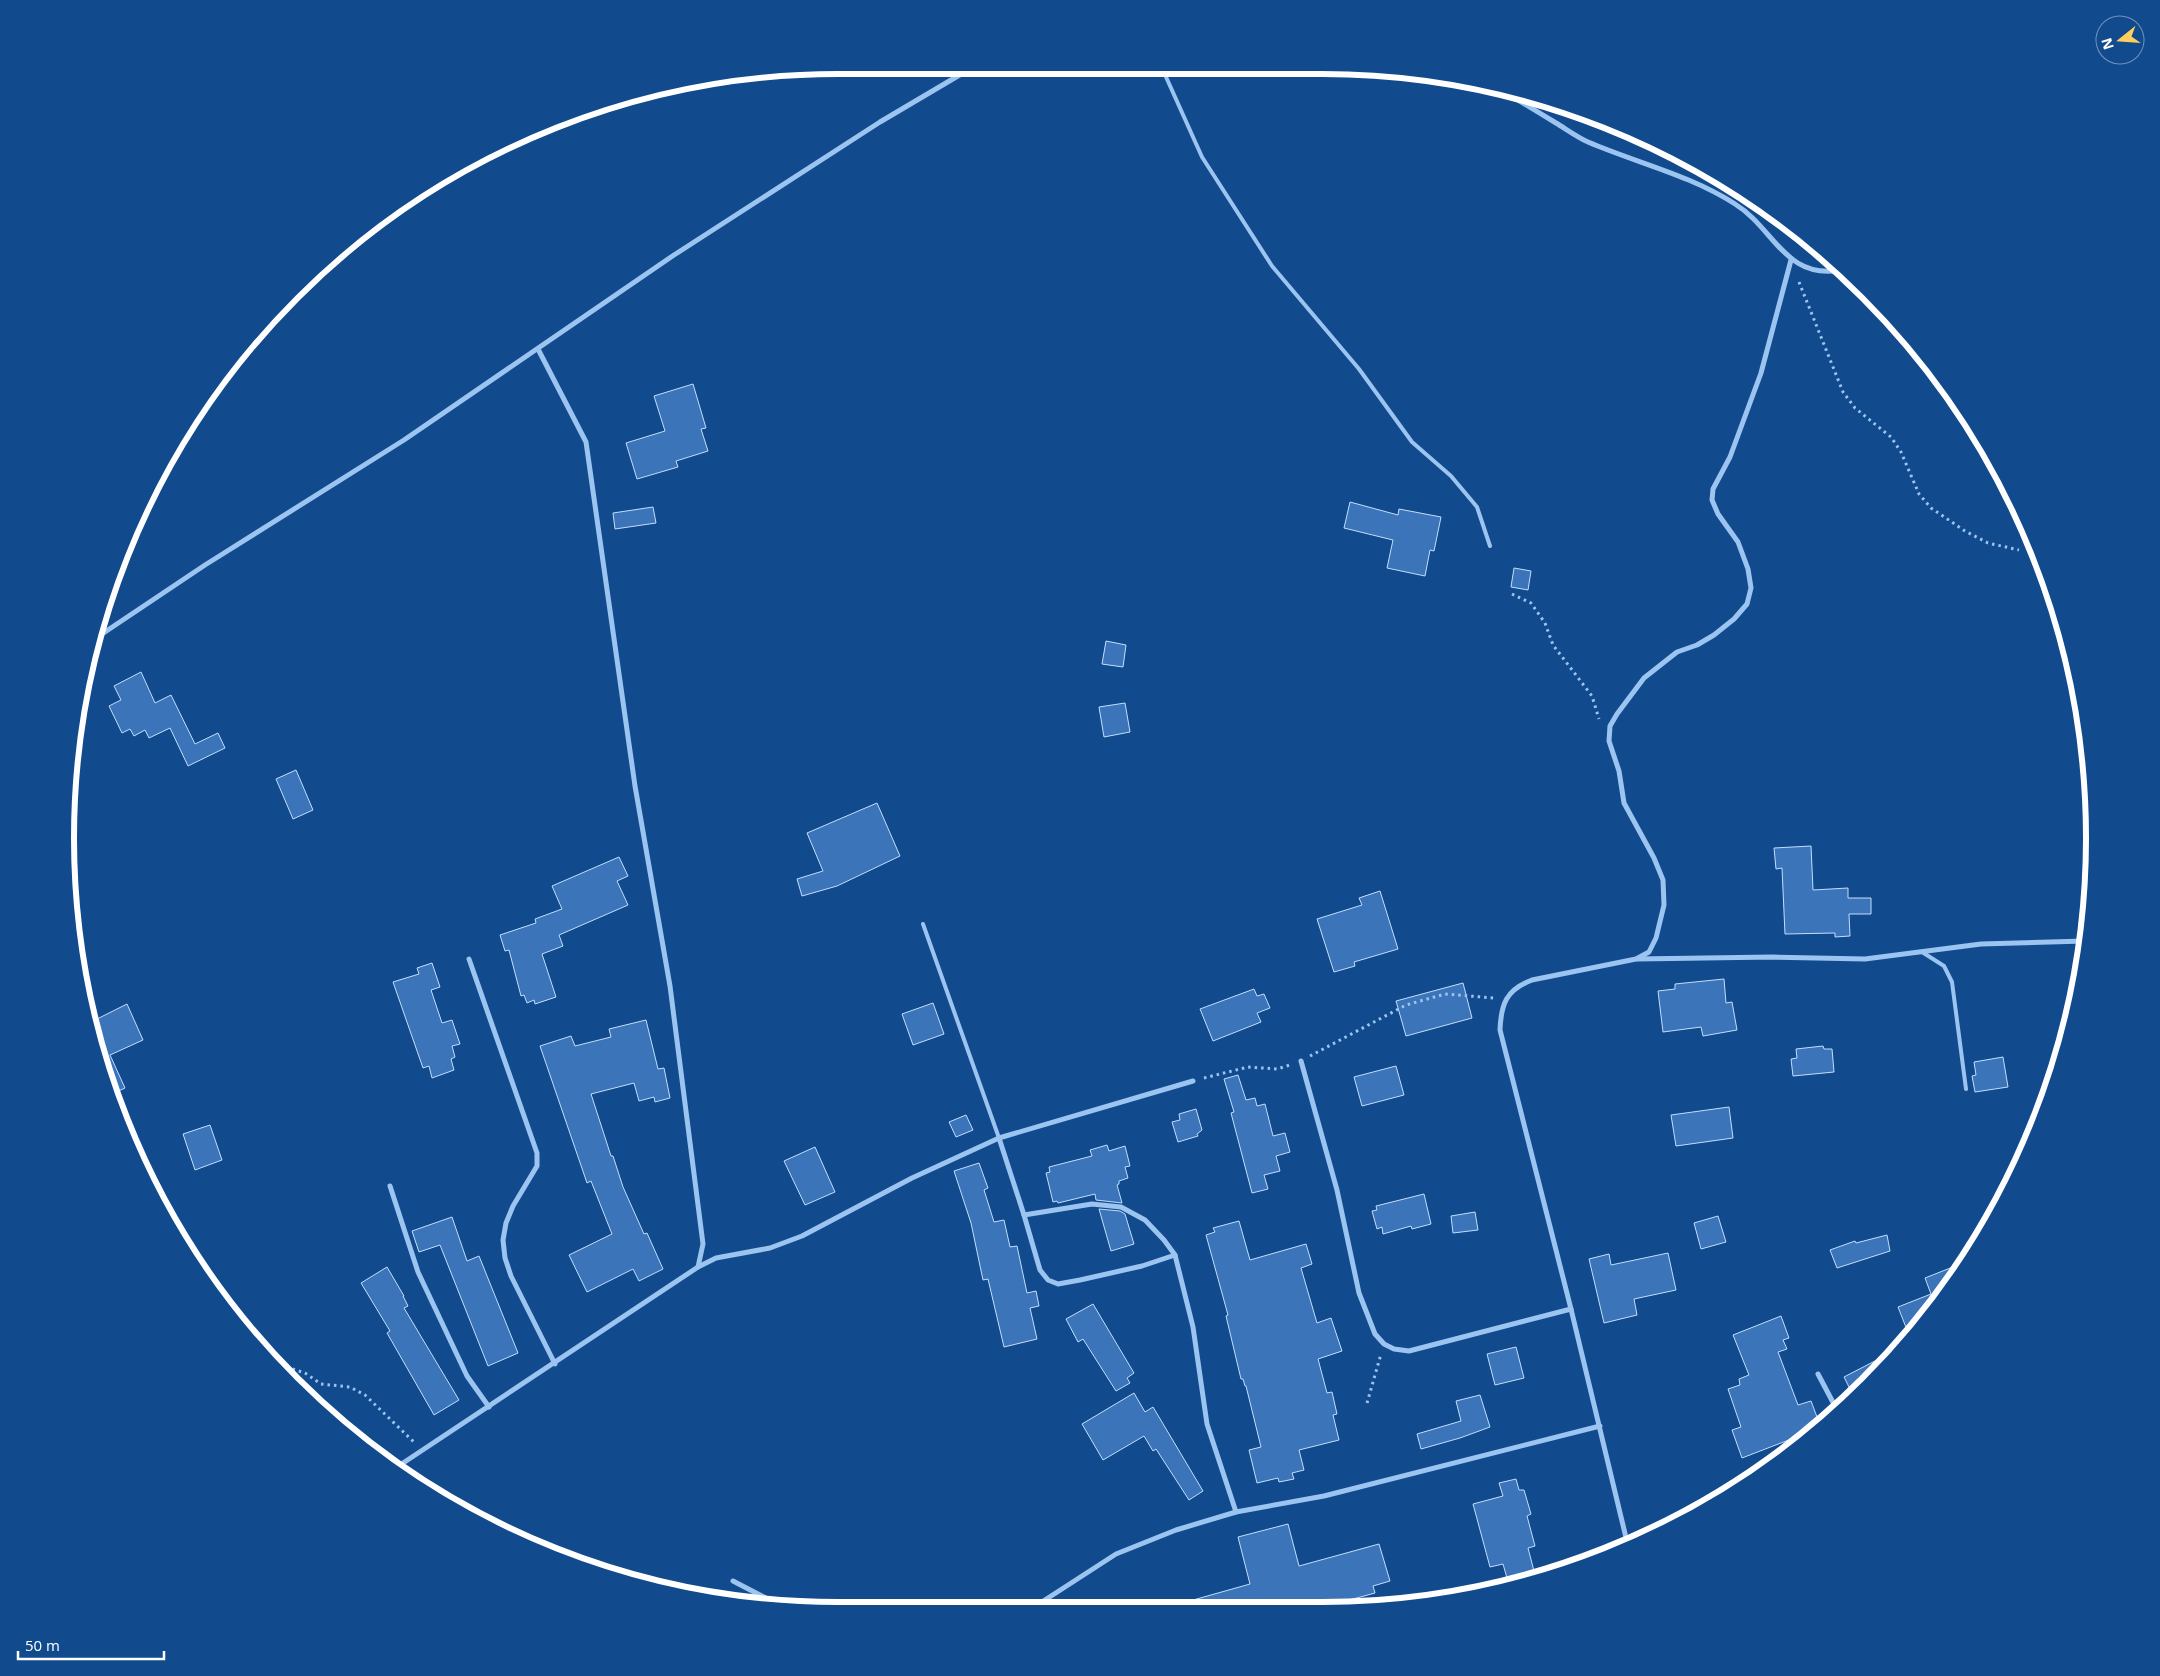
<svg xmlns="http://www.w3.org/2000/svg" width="2160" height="1676" viewBox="0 0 2160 1676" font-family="'Open Sans',sans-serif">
<rect width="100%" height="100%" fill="#124a8e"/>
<g fill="#3b74b8" stroke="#c3defd">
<polygon points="693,384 706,428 701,429 708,451 676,461 678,467 637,479 626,443 665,431 654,396"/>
<polygon points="1350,502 1398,515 1399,509 1441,517 1434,551 1430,550 1425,576 1387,568 1393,540 1344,528"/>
<polygon points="653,507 656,523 615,529 613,513"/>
<polygon points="1514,568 1531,571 1528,590 1511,587"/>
<polygon points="1106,641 1126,645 1123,667 1102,664"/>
<polygon points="141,672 155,703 171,695 195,744 218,733 225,748 188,766 170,728 149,738 145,730 134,736 130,729 122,733 109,706 121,700 114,686"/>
<polygon points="1125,703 1130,732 1104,737 1099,707"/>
<polygon points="296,770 313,810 293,819 276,779"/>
<polygon points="877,803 900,856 837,886 802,896 797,879 823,871 807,833"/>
<polygon points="1811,846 1813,890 1848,888 1848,898 1871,898 1871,914 1849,914 1850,936 1835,937 1835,933 1785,934 1782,868 1776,869 1774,848"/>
<polygon points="619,857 628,876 617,881 628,905 559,935 563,946 542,954 556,997 535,1004 534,1000 527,1003 524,995 521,996 509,950 505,951 500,935 536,923 535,919 562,909 552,886"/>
<polygon points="1380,891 1398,949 1354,962 1355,966 1334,972 1317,919 1362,905 1359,898"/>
<polygon points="432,963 440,987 431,990 442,1023 452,1020 460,1044 452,1046 455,1057 451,1059 454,1070 432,1078 429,1066 423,1068 393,982 419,974 417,968"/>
<polygon points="1724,979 1726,1003 1732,1002 1737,1030 1703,1036 1701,1027 1663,1032 1658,991 1675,989 1675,984"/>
<polygon points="1463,983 1472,1018 1406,1036 1396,1001"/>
<polygon points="1254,989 1257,996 1264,994 1270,1008 1257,1013 1261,1022 1213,1041 1200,1009"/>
<polygon points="933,1003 944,1034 913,1045 902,1014"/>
<polygon points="127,1004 143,1040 110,1055 125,1088 110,1095 91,1022"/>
<polygon points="646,1020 658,1069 664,1068 670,1098 655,1102 654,1097 639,1101 634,1083 591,1094 611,1156 613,1156 623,1187 644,1234 647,1233 663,1269 639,1281 633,1269 587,1292 569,1255 612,1234 591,1181 587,1183 540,1046 571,1036 575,1046 611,1037 609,1029"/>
<polygon points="1823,1046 1824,1049 1832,1049 1834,1072 1793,1076 1791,1059 1797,1058 1796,1049"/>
<polygon points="2003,1057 2008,1087 1975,1092 1972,1076 1976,1075 1974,1062"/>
<polygon points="1396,1066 1404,1095 1362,1106 1354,1077"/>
<polygon points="1238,1075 1246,1100 1255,1098 1257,1106 1265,1104 1273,1136 1285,1133 1290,1152 1276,1156 1280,1171 1264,1175 1268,1189 1252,1193 1231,1113 1234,1112 1224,1079"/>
<polygon points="1729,1107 1733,1138 1676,1146 1671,1115"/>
<polygon points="1196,1109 1202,1130 1197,1134 1198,1136 1178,1142 1172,1122 1180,1120 1179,1114"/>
<polygon points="966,1115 973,1130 956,1137 949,1122"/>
<polygon points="210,1125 222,1160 195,1170 183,1134"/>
<polygon points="1107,1145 1109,1151 1125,1146 1130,1166 1125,1167 1128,1178 1119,1181 1119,1184 1117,1185 1122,1203 1096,1200 1095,1194 1058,1203 1057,1201 1053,1202 1046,1173 1050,1172 1049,1167 1092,1156 1090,1150"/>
<polygon points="815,1147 835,1192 805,1205 784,1161"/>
<polygon points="979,1163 988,1188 984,1190 994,1222 1004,1220 1010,1247 1017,1246 1027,1293 1036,1291 1039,1306 1030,1308 1037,1339 1004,1347 988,1279 983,1280 971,1223 954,1171"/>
<polygon points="1424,1194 1431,1224 1412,1229 1411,1226 1383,1234 1382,1227 1377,1229 1372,1211 1377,1210 1376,1206"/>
<polygon points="1099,1209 1120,1211 1125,1214 1134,1244 1111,1251"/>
<polygon points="1475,1212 1478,1230 1453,1233 1451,1216"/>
<polygon points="1718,1216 1726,1242 1701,1249 1694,1223"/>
<polygon points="452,1217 467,1261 479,1256 518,1353 488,1366 440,1245 419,1252 412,1231"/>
<polygon points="1239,1221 1250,1260 1306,1244 1312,1264 1301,1268 1317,1323 1331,1318 1342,1351 1318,1359 1327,1393 1332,1392 1337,1414 1333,1415 1339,1440 1299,1450 1304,1470 1292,1473 1294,1479 1279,1482 1278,1478 1257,1483 1249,1450 1261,1447 1246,1386 1245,1386 1243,1379 1241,1379 1226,1316 1228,1315 1206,1235 1215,1232 1213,1228"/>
<polygon points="1887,1235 1890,1251 1837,1268 1830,1250 1855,1241 1856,1243"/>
<polygon points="1668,1253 1676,1290 1634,1299 1637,1315 1604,1323 1589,1259 1609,1254 1611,1265"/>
<polygon points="1968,1261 1965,1268 1909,1335 1898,1307 1931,1294 1925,1278"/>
<polygon points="387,1267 404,1296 403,1296 408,1306 404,1308 459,1400 434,1415 387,1333 390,1331 361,1283"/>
<polygon points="1093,1304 1134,1373 1127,1378 1130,1383 1116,1391 1083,1339 1078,1342 1066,1319"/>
<polygon points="1781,1316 1789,1338 1783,1340 1787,1349 1778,1352 1798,1405 1811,1401 1820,1425 1812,1431 1742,1458 1732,1430 1741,1427 1728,1389 1740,1385 1739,1379 1749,1375 1733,1335"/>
<polygon points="1516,1347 1524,1378 1495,1385 1487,1354"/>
<polygon points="1898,1349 1868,1385 1854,1397 1844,1377"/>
<polygon points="1134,1393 1145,1412 1153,1407 1203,1491 1189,1500 1156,1449 1153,1451 1144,1436 1103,1460 1082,1424"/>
<polygon points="1480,1395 1490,1427 1460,1438 1421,1449 1417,1434 1461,1421 1456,1401"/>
<polygon points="1516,1479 1519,1490 1524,1490 1531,1514 1527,1516 1535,1546 1528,1548 1534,1571 1507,1578 1503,1564 1490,1567 1473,1504 1503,1496 1499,1483"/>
<polygon points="1288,1524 1299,1566 1379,1544 1390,1581 1373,1586 1375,1593 1331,1605 1186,1607 1186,1602 1250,1584 1238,1537"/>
</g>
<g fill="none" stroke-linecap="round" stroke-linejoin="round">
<g stroke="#9cc4f1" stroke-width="3" stroke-dasharray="2.5 4" stroke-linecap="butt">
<polyline points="1799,282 1843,392 1855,408 1891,437 1901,452 1919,494 1931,508 1965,531 1988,543 2019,550"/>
<polyline points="1512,594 1531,603 1545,623 1553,645 1592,696 1599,719"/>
<polyline points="1310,1056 1406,1005 1445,994 1494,998"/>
<polyline points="1204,1078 1248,1067 1277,1069 1290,1065"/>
<polyline points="274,1363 305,1373 321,1384 350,1387 365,1395 415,1443"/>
<polyline points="1367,1403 1381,1354"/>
</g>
<g stroke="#9cc4f1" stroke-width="4">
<polyline points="1162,68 1202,157 1272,266 1359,369 1412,442 1451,476 1477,507 1490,546"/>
<polyline points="923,924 999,1138"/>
<polyline points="1922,952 1944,966 1952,982 1966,1089"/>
</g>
<g stroke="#9cc4f1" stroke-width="5">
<path d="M1494,86C1515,98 1535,110 1556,123C1566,129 1577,137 1588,142C1637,163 1690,175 1735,204C1774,228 1785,280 1841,270"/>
<polyline points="538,349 586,442 635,786 670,986 703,1244 698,1267"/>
<polyline points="90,642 205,565 404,440 674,255 880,122 968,70"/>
<polyline points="469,959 537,1153 537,1166 513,1206 506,1223 503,1240 505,1258 511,1276 555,1364"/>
<polyline points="1637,959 1772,957 1865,959 1981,944 2085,941"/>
<polyline points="1301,1061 1337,1190 1359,1293 1375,1334 1384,1344 1394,1349 1409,1351 1571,1309"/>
<polyline points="999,1138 1024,1215 1040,1270 1048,1280 1058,1284 1080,1280 1142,1266 1175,1255"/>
<polyline points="390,1186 418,1272 467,1376 489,1407"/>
<polyline points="1024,1215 1092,1204 1121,1207 1145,1220 1164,1240 1175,1255 1193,1327 1207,1424 1236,1512"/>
<polyline points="1818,1374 1837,1410"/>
<polyline points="394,1469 698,1267 716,1258 770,1248 802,1236 912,1178 999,1138 1193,1081"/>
<path d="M1628,1546L1571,1309L1500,1030C1501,1004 1506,990 1532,980L1636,959L1649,952L1656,938L1664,905L1663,880L1654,858L1624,803L1619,771L1609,741L1610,726L1617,714L1644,678L1677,652L1697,645L1714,635L1734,619L1747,604L1751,588L1748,569L1738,542L1718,514L1712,500L1713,489L1730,457L1761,373L1791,260"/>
<polyline points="733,1581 785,1608"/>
<polyline points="1031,1609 1116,1554 1176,1530 1236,1512 1324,1496 1600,1426"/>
</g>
</g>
<path d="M0 0H2160V1676H0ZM838 74H1322A764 764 0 0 1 2086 838V838A764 764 0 0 1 1322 1602H838A764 764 0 0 1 74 838V838A764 764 0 0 1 838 74Z" fill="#124a8e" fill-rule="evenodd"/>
<path fill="none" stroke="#fff" stroke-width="6" d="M838 74H1322A764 764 0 0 1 2086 838V838A764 764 0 0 1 1322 1602H838A764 764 0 0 1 74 838V838A764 764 0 0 1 838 74Z"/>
<g transform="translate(2120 40) rotate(253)"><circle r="24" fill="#124a8e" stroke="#7192bb"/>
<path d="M0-4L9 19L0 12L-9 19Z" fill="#ffce5c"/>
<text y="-8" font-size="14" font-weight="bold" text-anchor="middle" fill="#ffffff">N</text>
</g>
<path d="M18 1651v8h146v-8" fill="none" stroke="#ffffff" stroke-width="2.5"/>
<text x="25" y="1651" font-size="15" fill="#ffffff" stroke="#124a8e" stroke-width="4" paint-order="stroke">50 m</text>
</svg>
